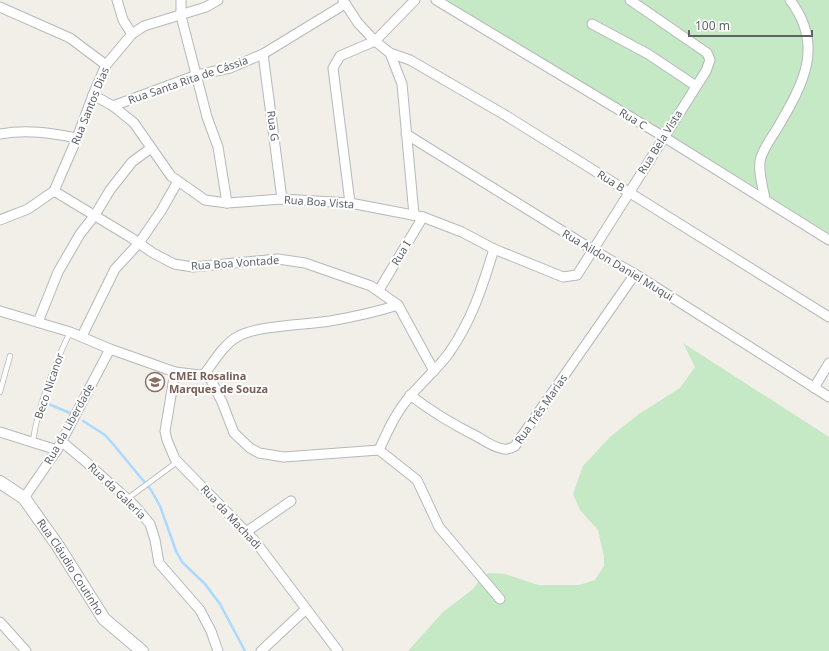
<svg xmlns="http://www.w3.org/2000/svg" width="829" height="651" viewBox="0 0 829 651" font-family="'Noto Sans',sans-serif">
<rect width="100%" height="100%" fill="#f1efe8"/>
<g fill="#c5e8c5">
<polygon points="441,0 829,0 829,233 693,154 695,150 643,122 634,114"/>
<polygon points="683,343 829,437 829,651 408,651 442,613 473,589 482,577 489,573 505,574 538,585 579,585 595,580 604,566 604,557 598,530 580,510 573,494 583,466 610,437 639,414 680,388 695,367"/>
</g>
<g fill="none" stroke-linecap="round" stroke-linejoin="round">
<g stroke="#aadaff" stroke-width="2.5">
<polyline points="46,403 70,413"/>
<polyline points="83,421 105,435 113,444 151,490 160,506 176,551 182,562 205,584 220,604 245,651"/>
</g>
<defs>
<g id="service">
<polyline points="0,392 10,356"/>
<path d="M33,441C38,404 54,366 70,332"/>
<polyline points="127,499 177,462"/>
</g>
<g id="minor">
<polyline points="117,0 123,20 132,34"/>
<polyline points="181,0 181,16 207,117 218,147 227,203"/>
<polyline points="343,0 358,23 375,41 390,53 402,84 414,215"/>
<polyline points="436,0 664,137 829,240"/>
<polyline points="0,7 70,38 106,65"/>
<polyline points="592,24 648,54 696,86"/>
<polyline points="390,53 410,60 505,115 829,317"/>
<polyline points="263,54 282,199"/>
<polyline points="93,95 113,106 134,123 171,176 205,200 227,203 282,199 350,203 423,217 462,232 494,249 563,277 577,275 593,250 706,71 710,60 707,53 630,0"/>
<polyline points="113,106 197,75 230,68 263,54 345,4"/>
<path d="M0,134C27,129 51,133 77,138"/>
<polyline points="406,134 593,250 635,274 829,397"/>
<polyline points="54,191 130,237 153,253 174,264 193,267 278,259 305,263 371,286 398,305 434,371"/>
<path d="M765,199C763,187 757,169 761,157C765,146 772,137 778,127C803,84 825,46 790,0"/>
<polyline points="350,203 333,68 340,56 375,41 415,0"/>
<polyline points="0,220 28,209 54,191 77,138 93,95 106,65 132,34 144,26 206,7 218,0"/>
<polyline points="379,290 423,217"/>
<polyline points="0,311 70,332 110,349 175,372 200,375 210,378 222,402 234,433 250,448 259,453 284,457 379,450 417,480 439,527 500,599"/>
<polyline points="38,322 58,272 80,234 95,215 110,190 132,162 151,148"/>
<polyline points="82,336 115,269 139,243 161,211 178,181"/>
<polyline points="175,372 165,431 167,440 175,459 255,541 338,651"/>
<path d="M203,376C213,363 223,345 237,337C257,325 306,325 330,321C353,317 376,312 398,305"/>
<polyline points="814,388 829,363"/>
<path d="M410,395C432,412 454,425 478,437C486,442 495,448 504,449C508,450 511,448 515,446L635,274"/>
<polyline points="0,432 57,450"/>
<polyline points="61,441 85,461 134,505 150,524 155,540 159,563 200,610 211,631 218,651"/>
<path d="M379,450C388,430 397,410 412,394C424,380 438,368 449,353C472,320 482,288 494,249"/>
<polyline points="24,498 57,450 110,349"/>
<polyline points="246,532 291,501"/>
<polyline points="0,622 26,651"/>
<polyline points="261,651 306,609"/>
</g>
<g id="tertiary">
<path id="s1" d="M0,482L24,498L58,546L104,619L142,651"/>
</g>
</defs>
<use href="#service" stroke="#b5b8bc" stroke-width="6"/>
<use href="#minor" stroke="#b5b8bc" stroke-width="11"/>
<use href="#tertiary" stroke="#b5b8bc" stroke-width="14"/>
<use href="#service" stroke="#fff" stroke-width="4.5"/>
<use href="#minor" stroke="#fff" stroke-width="9"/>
<use href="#tertiary" stroke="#fff" stroke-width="12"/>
</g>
<defs>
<symbol id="school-ring" viewBox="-11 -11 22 22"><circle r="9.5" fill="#fff" stroke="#8d6e63" stroke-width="1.5"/><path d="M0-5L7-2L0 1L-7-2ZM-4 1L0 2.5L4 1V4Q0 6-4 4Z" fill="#8d6e63"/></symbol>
</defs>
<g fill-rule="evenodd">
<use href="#school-ring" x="144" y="371" width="22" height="22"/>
</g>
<g text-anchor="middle" stroke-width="4" stroke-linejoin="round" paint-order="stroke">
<g font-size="11" fill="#5f6368" stroke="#fff">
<text transform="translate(188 80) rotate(-19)" y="4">Rua Santa Rita de Cássia</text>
<text transform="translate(90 106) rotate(-68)" y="4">Rua Santos Dias</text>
<text transform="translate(633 119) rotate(31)" y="4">Rua C</text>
<text transform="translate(273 126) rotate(82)" y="4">Rua G</text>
<text transform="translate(660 142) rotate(-58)" y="4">Rua Bela Vista</text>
<text transform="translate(611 181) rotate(32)" y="4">Rua B</text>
<text transform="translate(319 202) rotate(4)" y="4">Rua Boa Vista</text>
<text transform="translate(401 253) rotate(-59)" y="4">Rua I</text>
<text transform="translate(235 263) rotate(-4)" y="4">Rua Boa Vontade</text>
<text transform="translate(618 265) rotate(31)" y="4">Rua Aildon Daniel Muqui</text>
<text transform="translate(49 386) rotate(-71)" y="4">Beco Nicanor</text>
<text transform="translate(541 409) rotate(-55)" y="4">Rua Três Marias</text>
<text transform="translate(69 424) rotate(-61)" y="4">Rua da Liberdade</text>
<text transform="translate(117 491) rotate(44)" y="4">Rua da Galeria</text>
<text transform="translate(231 517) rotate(47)" y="4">Rua da Machadi</text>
<text dy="4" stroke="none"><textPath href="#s1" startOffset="112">Rua Cláudio Coutinho</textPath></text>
</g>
<g font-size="11" font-weight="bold" fill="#785e54" stroke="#fff" text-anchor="start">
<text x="169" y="380">CMEI Rosalina<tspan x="169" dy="13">Marques de Souza</tspan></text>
</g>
</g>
<path d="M689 30v6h123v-6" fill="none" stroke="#5f6368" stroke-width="2"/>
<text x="695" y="30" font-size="12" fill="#5f6368" stroke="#ffffff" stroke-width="3" paint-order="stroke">100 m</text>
</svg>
